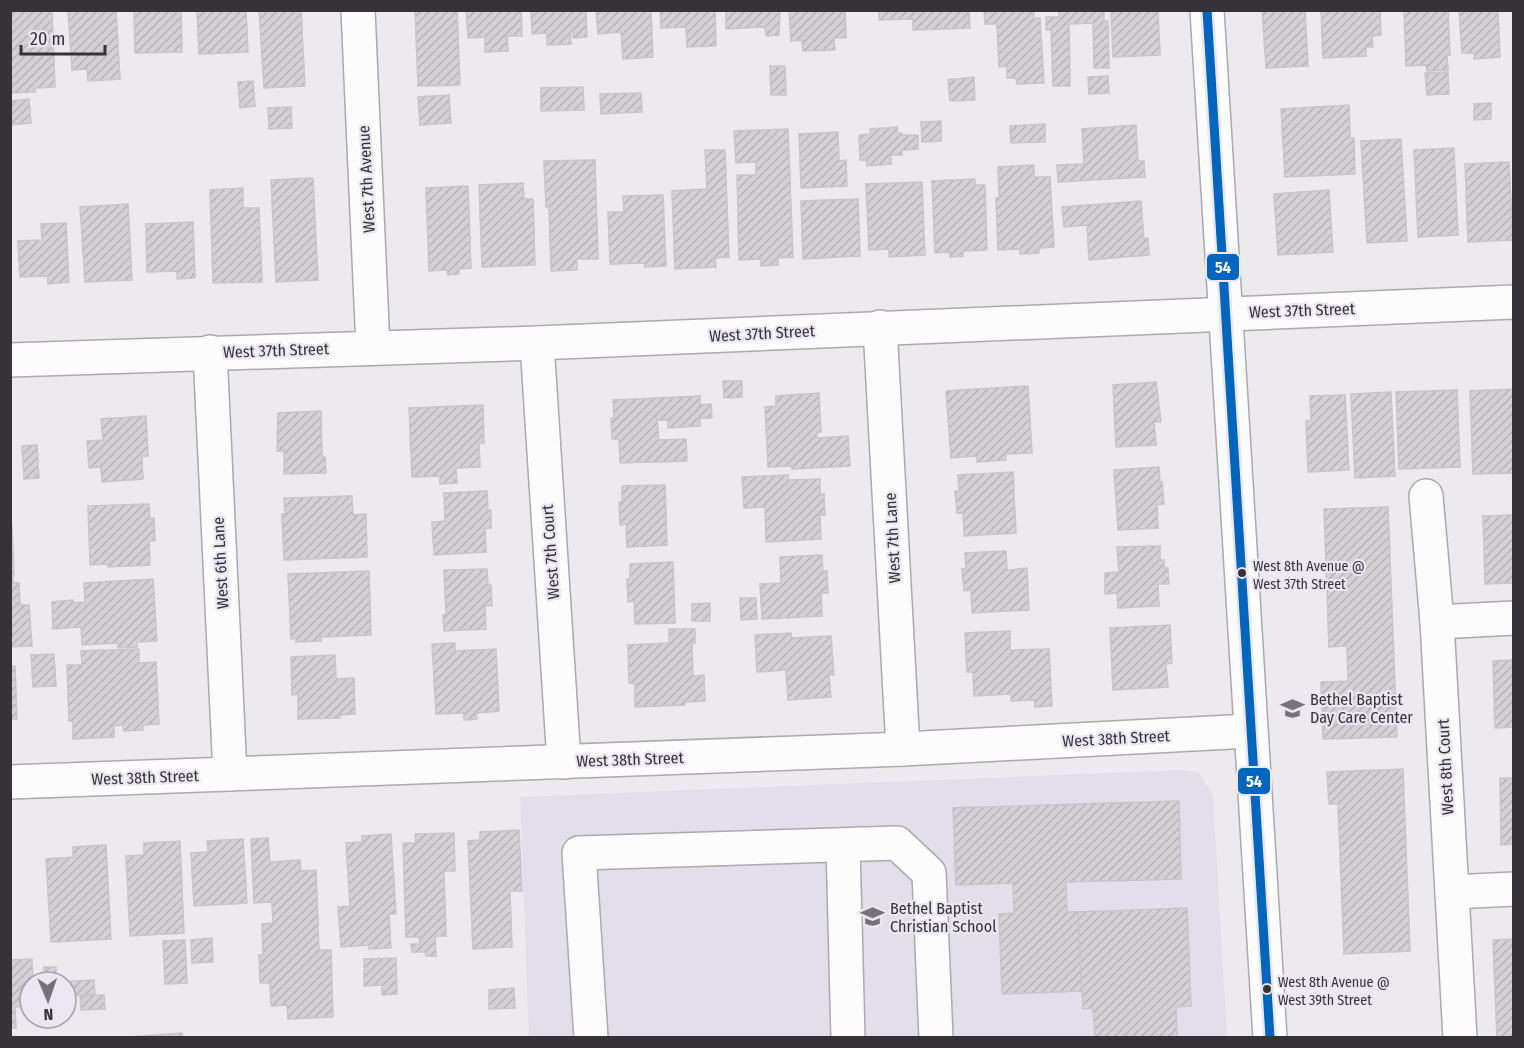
<svg xmlns="http://www.w3.org/2000/svg" width="1524" height="1048" viewBox="0 0 1524 1048" font-family="'Fira Sans Condensed',sans-serif">
<defs>
<pattern id="building-hatch" width="6" height="6" patternUnits="userSpaceOnUse" patternTransform="scale(1.5)"><rect width="6" height="6" fill="#d3d1d4"/><path d="M-1 1l2-2M0 6l6-6M5 7l2-2" fill="none" stroke="#b6b4b7"/></pattern>
</defs>
<rect width="100%" height="100%" fill="#eceaef"/>
<polygon fill="#e2deea" points="1181,770 1199,773 1213,795 1227,1037 529,1037 520,797"/>
<g fill="url(#building-hatch)" stroke="#c7c5c8" stroke-width="1.5">
<polygon points="10,10 52,10 55,87 35,88 35,92 12,93"/>
<polygon points="68,10 116,10 120,79 88,81 87,69 72,70"/>
<polygon points="134,10 181,10 182,52 135,53"/>
<polygon points="197,10 246,10 248,52 199,54"/>
<polygon points="259,10 301,10 305,86 264,88"/>
<polygon points="415,10 457,10 460,85 418,86"/>
<polygon points="466,10 521,10 522,36 507,36 508,51 485,52 485,37 468,38"/>
<polygon points="531,10 586,10 587,37 573,38 573,32 570,32 571,44 547,45 547,33 532,34"/>
<polygon points="596,10 651,10 653,57 623,59 621,32 598,34"/>
<polygon points="660,10 715,10 716,46 687,47 686,27 661,28"/>
<polygon points="726,10 780,10 779,35 766,36 765,27 726,29"/>
<polygon points="789,10 845,10 846,38 834,38 835,50 803,51 802,40 791,41"/>
<polygon points="879,10 969,10 970,28 913,30 913,19 879,20"/>
<polygon points="984,10 1034,10 1034,18 1040,18 1044,83 1017,84 1016,78 1007,78 1007,66 999,67 997,24 985,24"/>
<polygon points="1059,10 1104,10 1104,21 1108,21 1109,68 1094,68 1093,23 1069,24 1070,86 1053,86 1051,30 1046,30 1046,17 1059,17"/>
<polygon points="1111,10 1158,10 1160,55 1113,57"/>
<polygon points="1262,10 1305,10 1308,66 1266,68"/>
<polygon points="1321,10 1380,10 1381,35 1372,36 1373,47 1366,47 1366,56 1323,58"/>
<polygon points="1404,10 1448,10 1450,55 1447,55 1448,70 1427,71 1426,65 1406,66"/>
<polygon points="1459,10 1498,10 1500,57 1474,59 1474,53 1462,53"/>
<polygon points="770,66 785,66 786,95 771,95"/>
<polygon points="1448,72 1449,94 1427,95 1425,73"/>
<polygon points="1108,76 1109,93 1089,94 1088,77"/>
<polygon points="974,77 975,100 950,101 948,80"/>
<polygon points="253,81 255,106 240,108 238,82"/>
<polygon points="583,87 584,110 541,111 541,88"/>
<polygon points="641,93 642,112 601,114 600,94"/>
<polygon points="449,95 451,123 420,125 418,97"/>
<polygon points="29,99 31,123 11,125 10,101"/>
<polygon points="1491,103 1491,119 1474,120 1474,104"/>
<polygon points="1349,105 1350,138 1354,138 1355,174 1285,177 1281,109"/>
<polygon points="291,107 292,128 269,129 268,108"/>
<polygon points="941,121 941,141 922,142 921,122"/>
<polygon points="1045,124 1045,142 1011,143 1010,126"/>
<polygon points="1136,125 1138,161 1144,161 1145,177 1058,182 1057,165 1084,164 1082,129"/>
<polygon points="897,127 898,133 902,133 902,135 918,135 918,149 902,150 902,155 891,155 891,164 867,166 866,160 860,160 859,135 870,134 870,129"/>
<polygon points="788,129 793,257 778,258 778,265 761,266 761,259 739,260 737,175 756,175 756,162 736,163 734,131"/>
<polygon points="838,132 839,161 846,160 847,186 801,188 799,134"/>
<polygon points="1401,139 1407,241 1367,243 1361,141"/>
<polygon points="1454,148 1458,235 1418,237 1414,150"/>
<polygon points="705,150 725,150 729,257 715,258 716,267 675,269 672,191 707,189"/>
<polygon points="595,160 598,259 577,259 577,270 551,271 549,207 546,207 544,161"/>
<polygon points="1509,162 1513,240 1468,242 1465,164"/>
<polygon points="1034,165 1034,177 1050,177 1054,247 1039,248 1039,253 1020,254 1020,249 998,250 996,198 999,198 998,167"/>
<polygon points="313,178 318,280 276,282 271,180"/>
<polygon points="975,179 975,185 985,185 987,250 963,251 963,256 950,257 950,252 935,253 932,181"/>
<polygon points="922,182 925,255 889,257 889,249 869,250 866,184"/>
<polygon points="523,183 524,199 533,199 535,265 482,267 479,185"/>
<polygon points="468,186 471,268 459,269 459,274 448,275 447,270 429,271 426,188"/>
<polygon points="243,188 243,208 259,208 262,282 213,283 210,190"/>
<polygon points="1329,190 1333,252 1278,255 1274,194"/>
<polygon points="663,195 666,266 645,267 644,263 610,264 608,212 624,212 623,196"/>
<polygon points="858,199 860,256 803,259 801,201"/>
<polygon points="1141,201 1144,239 1148,238 1149,255 1089,260 1087,225 1064,227 1062,207"/>
<polygon points="128,204 132,280 85,282 80,207"/>
<polygon points="193,222 195,278 177,279 177,271 147,272 146,224"/>
<polygon points="66,223 69,282 48,284 48,276 20,277 18,241 42,240 41,224"/>
<polygon points="723,381 742,381 742,397 724,398"/>
<polygon points="1156,382 1161,422 1154,422 1156,445 1116,447 1113,385"/>
<polygon points="1028,386 1032,453 1006,454 1006,460 977,462 977,456 951,458 946,391"/>
<polygon points="1514,389 1514,473 1473,474 1470,391"/>
<polygon points="1457,390 1460,467 1399,469 1396,392"/>
<polygon points="1391,392 1395,476 1355,478 1351,394"/>
<polygon points="819,393 821,432 817,433 817,438 848,436 850,466 792,469 791,466 768,467 765,407 776,406 776,396"/>
<polygon points="1345,395 1349,470 1308,472 1306,421 1311,420 1310,396"/>
<polygon points="700,396 700,405 711,404 712,418 700,418 700,426 668,428 668,420 657,420 659,440 686,439 687,461 620,463 619,439 612,439 611,418 614,418 613,400"/>
<polygon points="483,405 484,443 479,443 480,467 456,468 457,483 440,484 440,476 412,477 409,408"/>
<polygon points="321,411 322,457 325,457 326,473 284,474 284,451 277,451 278,413"/>
<polygon points="146,416 148,456 142,456 143,479 102,482 101,467 89,468 87,441 103,440 101,419"/>
<polygon points="37,445 39,478 24,479 22,446"/>
<polygon points="1159,467 1160,482 1162,482 1164,504 1157,504 1158,528 1118,530 1114,470"/>
<polygon points="1013,472 1016,533 964,536 963,513 957,513 955,491 959,491 958,475"/>
<polygon points="788,475 788,480 820,479 820,494 824,494 825,515 820,515 821,539 766,542 765,507 744,508 742,477"/>
<polygon points="665,485 667,545 627,547 626,524 620,525 619,502 622,502 622,486"/>
<polygon points="487,491 488,511 491,510 491,528 485,528 486,552 434,555 432,522 445,521 444,493"/>
<polygon points="352,496 353,515 366,514 367,557 284,560 282,514 285,514 284,498"/>
<polygon points="149,504 150,519 154,518 155,541 149,541 150,565 108,567 108,564 90,565 88,506"/>
<polygon points="1388,507 1397,737 1323,739 1321,682 1348,681 1347,646 1329,647 1324,509"/>
<polygon points="1514,515 1514,583 1485,584 1483,516"/>
<polygon points="10,527 12,527 14,575 10,575"/>
<polygon points="1160,546 1160,560 1164,560 1164,568 1168,568 1169,584 1158,584 1159,606 1118,608 1117,593 1105,594 1105,573 1119,572 1117,547"/>
<polygon points="1006,551 1007,570 1027,568 1029,610 972,613 971,590 964,591 962,569 966,569 965,553"/>
<polygon points="822,555 823,571 827,571 828,593 821,593 822,616 762,619 760,584 781,583 780,557"/>
<polygon points="673,562 675,623 635,624 634,601 628,602 627,579 630,579 630,564"/>
<polygon points="487,569 488,585 491,585 492,606 485,606 486,629 444,631 443,615 446,615 444,570"/>
<polygon points="369,571 371,635 320,637 321,641 296,642 296,638 291,639 288,574"/>
<polygon points="10,577 13,577 13,583 19,583 20,605 29,605 32,646 10,647"/>
<polygon points="153,579 157,641 137,642 137,647 118,648 118,643 82,645 81,627 53,629 52,602 73,600 73,603 85,602 84,583"/>
<polygon points="740,598 756,598 757,619 741,620"/>
<polygon points="710,603 710,621 692,621 692,604"/>
<polygon points="1170,625 1172,663 1166,664 1168,687 1113,690 1110,628"/>
<polygon points="669,629 695,629 695,643 692,643 693,676 704,675 705,701 685,702 685,705 635,707 635,684 629,683 628,645 669,643"/>
<polygon points="1010,631 1010,650 1049,649 1052,706 1035,707 1034,700 1011,701 1011,694 974,696 973,672 967,672 965,633"/>
<polygon points="791,633 791,638 831,636 834,675 829,675 831,697 788,700 786,670 757,672 755,635"/>
<polygon points="455,643 455,651 496,649 499,711 476,713 477,719 464,720 464,713 436,714 432,644"/>
<polygon points="139,649 139,663 156,662 159,724 143,725 143,730 124,731 123,725 114,726 114,737 73,739 73,721 69,721 67,665 82,665 81,651"/>
<polygon points="54,654 56,686 33,687 31,655"/>
<polygon points="335,655 336,679 354,678 355,714 340,715 340,718 298,719 298,694 292,695 291,657"/>
<polygon points="1512,660 1514,727 1495,728 1493,661"/>
<polygon points="15,666 17,719 10,719 10,667"/>
<polygon points="1403,769 1410,951 1344,954 1338,804 1329,804 1327,772"/>
<polygon points="1500,778 1514,778 1514,844 1501,845"/>
<polygon points="1179,801 1181,879 1066,882 1067,912 1078,912 1082,991 1002,994 999,914 1014,913 1013,883 956,885 953,808"/>
<polygon points="519,830 522,891 510,891 512,947 473,949 468,841 480,840 480,832"/>
<polygon points="454,833 455,871 444,871 446,936 435,936 436,956 426,956 425,952 412,952 411,944 420,944 419,937 406,937 403,843 416,843 415,834"/>
<polygon points="391,834 396,914 389,914 391,948 369,949 369,945 341,947 338,907 350,906 346,843 362,842 362,836"/>
<polygon points="268,838 270,862 300,860 301,871 316,870 319,950 331,950 333,1017 288,1019 287,1005 271,1006 270,983 260,983 259,955 263,955 262,924 273,923 272,902 254,903 251,839"/>
<polygon points="243,839 247,903 194,906 191,853 208,852 207,841"/>
<polygon points="180,841 184,933 130,936 126,856 144,855 144,843"/>
<polygon points="106,845 111,939 51,942 46,859 73,857 73,847"/>
<polygon points="1187,908 1191,1006 1176,1007 1177,1038 1095,1038 1093,1008 1083,1009 1078,912"/>
<polygon points="212,938 213,962 192,963 191,940"/>
<polygon points="1514,939 1514,1038 1497,1038 1493,940"/>
<polygon points="185,940 187,983 165,984 163,941"/>
<polygon points="396,958 397,994 382,995 382,985 364,986 364,959"/>
<polygon points="32,959 33,982 30,982 30,1006 15,1007 16,1028 10,1028 10,960"/>
<polygon points="44,967 56,967 56,982 45,982"/>
<polygon points="94,980 95,994 66,996 66,982 60,982"/>
<polygon points="514,988 515,1008 489,1009 489,990"/>
<polygon points="104,995 105,1009 81,1010 80,996"/>
<polygon points="182,1033 183,1038 129,1038 129,1037"/>
</g>
<g fill="none" stroke-linecap="round" stroke-linejoin="round">
<defs>
<g id="minor">
<polyline points="358,10 373,348"/>
<polyline points="1207,10 1270,1038"/>
<polyline points="880,327 903,749"/>
<polyline points="537,343 564,762"/>
<polyline points="210,352 230,774"/>
<polyline points="10,360 537,343 1514,302"/>
<polyline points="1426,496 1437,622 1460,1038"/>
<polyline points="1437,622 1514,618"/>
<polyline points="10,782 903,749 1250,731"/>
<polyline points="843,845 848,1038"/>
<polyline points="1452,892 1514,889"/>
<polyline points="591,1038 579,853 897,843 929,873 936,1038"/>
</g>
</defs>
<use href="#minor" stroke="#aba9ad" stroke-width="36"/>
<use href="#minor" stroke="#fcfcfd" stroke-width="33"/>
<defs>
<polyline id="bus-1" points="1207,10 1270,1038"/>
</defs>
<use href="#bus-1" stroke="#ebe7f2" stroke-width="14"/>
<use href="#bus-1" stroke="#0065bd" stroke-width="9"/>
</g>
<defs>
<symbol id="school-bare" viewBox="-9 -9 18 18"><path d="M0-5L7-2L0 1L-7-2ZM-4 1L0 2.5L4 1V4Q0 6-4 4Z" fill="#757377" stroke="#ebe7f2" stroke-width="2.5" paint-order="stroke"/></symbol>
</defs>
<g fill-rule="evenodd">
<use href="#school-bare" x="1276" y="692" width="33" height="33"/>
<use href="#school-bare" x="856" y="900" width="33" height="33"/>
</g>
<g fill="#353337" stroke="#ebe7f2" stroke-width="2">
<circle cx="1242" cy="573" r="5"/>
<circle cx="1267" cy="989" r="5"/>
</g>
<g text-anchor="middle" stroke-width="4.5" stroke-linejoin="round" paint-order="stroke">
<g font-size="14" fill="#353337" stroke="#ebe7f2" text-anchor="start">
<text x="1253" y="571">West 8th Avenue @<tspan x="1253" dy="18">West 37th Street</tspan></text>
<text x="1278" y="987">West 8th Avenue @<tspan x="1278" dy="18">West 39th Street</tspan></text>
</g>
<g font-size="16" fill="#353337" stroke="#ebe7f2">
<text transform="translate(366 179) rotate(-93)" y="6">West 7th Avenue</text>
<text transform="translate(1302 310) rotate(-2)" y="6">West 37th Street</text>
<text transform="translate(762 333) rotate(-3)" y="6">West 37th Street</text>
<text transform="translate(276 350) rotate(-2)" y="6">West 37th Street</text>
<text transform="translate(892 538) rotate(-93)" y="6">West 7th Lane</text>
<text transform="translate(550 552) rotate(-94)" y="6">West 7th Court</text>
<text transform="translate(220 563) rotate(-93)" y="6">West 6th Lane</text>
<text transform="translate(1116 738) rotate(-3)" y="6">West 38th Street</text>
<text transform="translate(630 759) rotate(-2)" y="6">West 38th Street</text>
<text transform="translate(1445 767) rotate(-93)" y="6">West 8th Court</text>
<text transform="translate(145 777) rotate(-2)" y="6">West 38th Street</text>
</g>
<g font-size="16" fill="#353337" stroke="#ebe7f2" text-anchor="start">
<text x="1310" y="705">Bethel Baptist<tspan x="1310" dy="18">Day Care Center</tspan></text>
<text x="890" y="914">Bethel Baptist<tspan x="890" dy="18">Christian School</tspan></text>
</g>
</g>
<g stroke="#ebe7f2" stroke-width="2">
<rect x="1206" y="253" width="34" height="28" rx="6" fill="#0065bd"/>
<rect x="1237" y="767" width="34" height="28" rx="6" fill="#0065bd"/>
</g>
<g font-size="16" text-anchor="middle" font-weight="bold" fill="#fff">
<text x="1223" y="273">54</text>
<text x="1254" y="787">54</text>
</g>
<rect width="1524" height="1048" fill="none" stroke="#353337" stroke-width="24"/>
<g transform="translate(48 1000) rotate(178)"><circle r="28" fill="#ebe7f2" stroke="#a29fa7" stroke-width="1.5"/>
<path d="M0-4.5L10 22L0 15L-10 22Z" fill="#757377"/>
<text y="-9" font-size="16" font-weight="bold" text-anchor="middle" fill="#353337">N</text>
</g>
<path d="M21 45v9h84v-9" fill="none" stroke="#353337" stroke-width="3"/>
<text x="30" y="45" font-size="18" fill="#353337" stroke="#ebe7f2" stroke-width="4.5" paint-order="stroke">20 m</text>
</svg>
